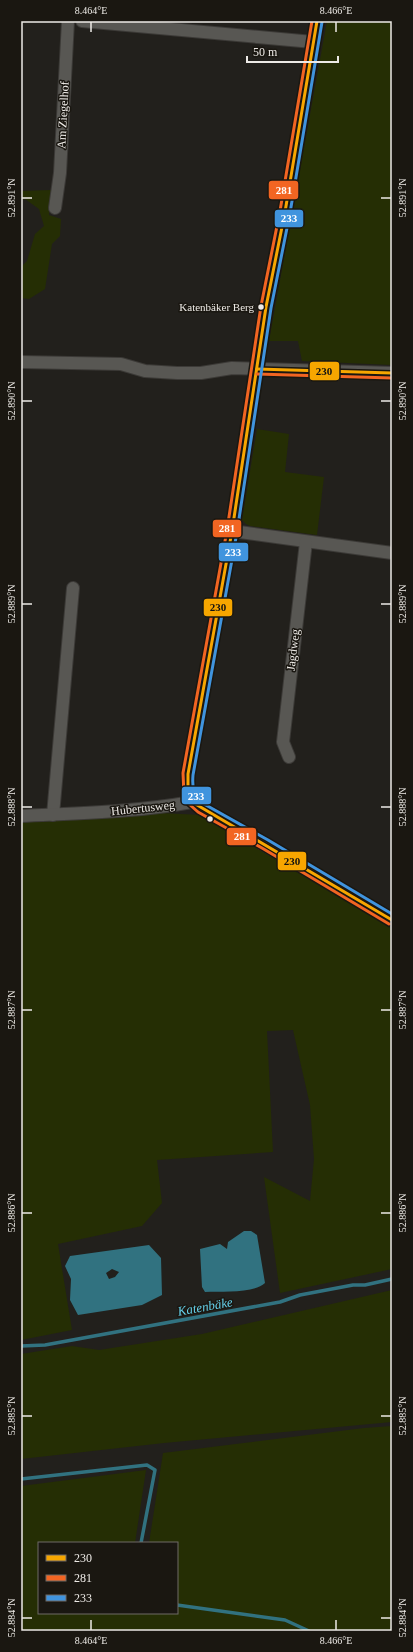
<svg xmlns="http://www.w3.org/2000/svg" width="413" height="1652" viewBox="0 0 413 1652" font-family="Georgia,serif">
<rect width="100%" height="100%" fill="#22201c"/>
<g fill="#252e04">
<polygon points="327,21 392,21 392,365 302,361 298,341 269,341"/>
<polygon points="51,190 49,215 61,219 60,236 52,244 45,289 29,299 21,298 21,267 27,261 35,234 44,226 39,209 25,199 21,200 21,191"/>
<polygon points="257,429 289,434 285,472 324,477 317,535 250,526 246,524 242,520"/>
<polygon points="160,813 202,815 392,929 392,1269 280,1293 264,1177 310,1201 314,1159 310,1105 293,1030 267,1031 273,1152 157,1160 162,1203 142,1226 58,1244 72,1330 21,1340 21,821"/>
<polygon points="392,1290 392,1422 164,1443 21,1459 21,1354 72,1346 99,1350 202,1334"/>
<polygon points="392,1426 392,1631 21,1631 21,1486 146,1470 135,1543 39,1543 39,1613 177,1613 177,1543 149,1543 163,1453 364,1428"/>
</g>
<g fill="#317280" fill-rule="evenodd">
<path d="M244,1231H251L257,1235L265,1283C253,1294 222,1291 205,1292L202,1287L200,1249L220,1244L227,1249L228,1242Z"/>
<path d="M149,1245L161,1258L162,1295L142,1305L78,1315L70,1300L71,1279L65,1266L70,1256ZM112,1269L119,1272L115,1277L109,1279L106,1273Z"/>
</g>
<g fill="none" stroke-linecap="round" stroke-linejoin="round">
<g stroke="#317280" stroke-width="3.5">
<polyline points="21,1346 45,1345 280,1302 300,1295 353,1285 365,1285 392,1279"/>
<polyline points="21,1479 147,1465 155,1470 141,1543"/>
<polyline points="177,1605 285,1620 309,1631"/>
</g>
<defs>
<g id="minor">
<polyline points="82,21 313,42"/>
<polyline points="55,208 60,173 68,21"/>
<polyline points="21,362 121,364 145,371 177,373 201,373 232,368 392,373"/>
<polyline points="232,531 392,553"/>
<polyline points="289,757 283,742 306,542"/>
<polyline points="192,802 188,789 188,774 232,531 266,307 285,212 317,21"/>
<polyline points="53,815 73,588"/>
<path d="M21,816C78,813 136,812 192,802L392,920"/>
</g>
</defs>
<use href="#minor" stroke="#3c3a37" stroke-width="14"/>
<use href="#minor" stroke="#585753" stroke-width="12"/>
<defs>
<g id="bus-1">
<polyline points="257,369 392,373"/>
<polyline points="192,802 188,789 188,774 232,531 266,307 285,212 317,21"/>
<polyline points="192,802 392,920"/>
</g>
<g id="bus-2">
<polyline points="312,21 280,211 261,306 227,530 183,773 184,795 189,804 198,812 262,848 389,924"/>
<polyline points="257,374 392,378"/>
</g>
<path id="bus-3" d="M322,22L290,213L271,308L237,532L193,775C192,787 193,796 204,804L268,840L392,914"/>
</defs>
<use href="#bus-1" stroke="#1a1711" stroke-width="6"/>
<use href="#bus-2" stroke="#1a1711" stroke-width="6"/>
<use href="#bus-3" stroke="#1a1711" stroke-width="6"/>
<use href="#bus-1" stroke="#f7a600" stroke-width="3"/>
<use href="#bus-2" stroke="#f26522" stroke-width="3"/>
<use href="#bus-3" stroke="#4094de" stroke-width="3"/>
</g>
<path fill="none" stroke="#edeae6" stroke-width="1.5" d="M91,22V32M336,22V32M22,198H32M381,198H391M22,401H32M381,401H391M22,604H32M381,604H391M22,807H32M381,807H391M22,1010H32M381,1010H391M22,1213H32M381,1213H391M22,1416H32M381,1416H391M22,1618H32M381,1618H391M91,1620V1630M336,1620V1630"/>
<g fill="#edeae6" stroke="#1a1711" stroke-width="1.5">
<circle cx="261" cy="307" r="3.5"/>
<circle cx="210" cy="819" r="3.5"/>
</g>
<g text-anchor="middle" stroke-width="3" stroke-linejoin="round" paint-order="stroke">
<g font-size="11" fill="#edeae6" stroke="#1a1711" text-anchor="end">
<text x="254" y="311">Katenbäker Berg</text>
</g>
<g font-size="12" fill="#edeae6" stroke="#1a1711">
<text transform="translate(63 115) rotate(-87)" y="4">Am Ziegelhof</text>
<text transform="translate(293 650) rotate(-83)" y="4">Jagdweg</text>
<text transform="translate(143 808) rotate(-6)" y="4">Hubertusweg</text>
</g>
<g font-size="13" font-style="italic" fill="#66d2ec" stroke="#1a1711">
<text transform="translate(205 1306) rotate(-10)" y="5">Katenbäke</text>
</g>
</g>
<g stroke="#1a1711" stroke-width="1.5">
<rect x="268" y="180" width="31" height="20" rx="4" fill="#f26522"/>
<rect x="274" y="209" width="30" height="19" rx="4" fill="#4094de"/>
<rect x="309" y="361" width="31" height="20" rx="4" fill="#f7a600"/>
<rect x="212" y="519" width="30" height="19" rx="4" fill="#f26522"/>
<rect x="218" y="542" width="31" height="20" rx="4" fill="#4094de"/>
<rect x="203" y="598" width="30" height="19" rx="4" fill="#f7a600"/>
<rect x="181" y="786" width="31" height="19" rx="4" fill="#4094de"/>
<rect x="226" y="827" width="31" height="19" rx="4" fill="#f26522"/>
<rect x="277" y="851" width="30" height="20" rx="4" fill="#f7a600"/>
</g>
<g font-size="11" text-anchor="middle" font-weight="bold" fill="#fff">
<text x="284" y="194">281</text>
<text x="289" y="222">233</text>
<text x="227" y="532">281</text>
<text x="233" y="556">233</text>
<text x="196" y="800">233</text>
<text x="242" y="840">281</text>
</g>
<g font-size="11" text-anchor="middle" font-weight="bold" fill="#111">
<text x="324" y="375">230</text>
<text x="218" y="611">230</text>
<text x="292" y="865">230</text>
</g>
<rect width="413" height="1652" fill="none" stroke="#1a1711" stroke-width="44"/>
<rect x="38" y="1542" width="140" height="72" fill="#1a1711" stroke="#6e6b66"/>
<rect x="46" y="1555" width="20" height="6" fill="#f7a600" stroke="#6e6b66"/>
<text x="74" y="1562" font-size="12" fill="#edeae6">230</text>
<rect x="46" y="1575" width="20" height="6" fill="#f26522" stroke="#6e6b66"/>
<text x="74" y="1582" font-size="12" fill="#edeae6">281</text>
<rect x="46" y="1595" width="20" height="6" fill="#4094de" stroke="#6e6b66"/>
<text x="74" y="1602" font-size="12" fill="#edeae6">233</text>
<path d="M247 56v6h91v-6" fill="none" stroke="#edeae6" stroke-width="2"/>
<text x="253" y="56" font-size="12" fill="#edeae6" stroke="#1a1711" stroke-width="3" paint-order="stroke">50 m</text>
<rect x="22" y="22" width="369" height="1608" fill="none" stroke="#edeae6" stroke-width="1.5"/>
<g font-size="10" text-anchor="middle" fill="#edeae6">
<text x="91" y="14">8.464°E</text>
<text x="336" y="14">8.466°E</text>
<text transform="translate(11 198) rotate(-90)" y="4">52.891°N</text>
<text transform="translate(402 198) rotate(-90)" y="4">52.891°N</text>
<text transform="translate(11 401) rotate(-90)" y="4">52.890°N</text>
<text transform="translate(402 401) rotate(-90)" y="4">52.890°N</text>
<text transform="translate(11 604) rotate(-90)" y="4">52.889°N</text>
<text transform="translate(402 604) rotate(-90)" y="4">52.889°N</text>
<text transform="translate(11 807) rotate(-90)" y="4">52.888°N</text>
<text transform="translate(402 807) rotate(-90)" y="4">52.888°N</text>
<text transform="translate(11 1010) rotate(-90)" y="4">52.887°N</text>
<text transform="translate(402 1010) rotate(-90)" y="4">52.887°N</text>
<text transform="translate(11 1213) rotate(-90)" y="4">52.886°N</text>
<text transform="translate(402 1213) rotate(-90)" y="4">52.886°N</text>
<text transform="translate(11 1416) rotate(-90)" y="4">52.885°N</text>
<text transform="translate(402 1416) rotate(-90)" y="4">52.885°N</text>
<text transform="translate(11 1618) rotate(-90)" y="4">52.884°N</text>
<text transform="translate(402 1618) rotate(-90)" y="4">52.884°N</text>
<text x="91" y="1644">8.464°E</text>
<text x="336" y="1644">8.466°E</text>
</g>
</svg>
